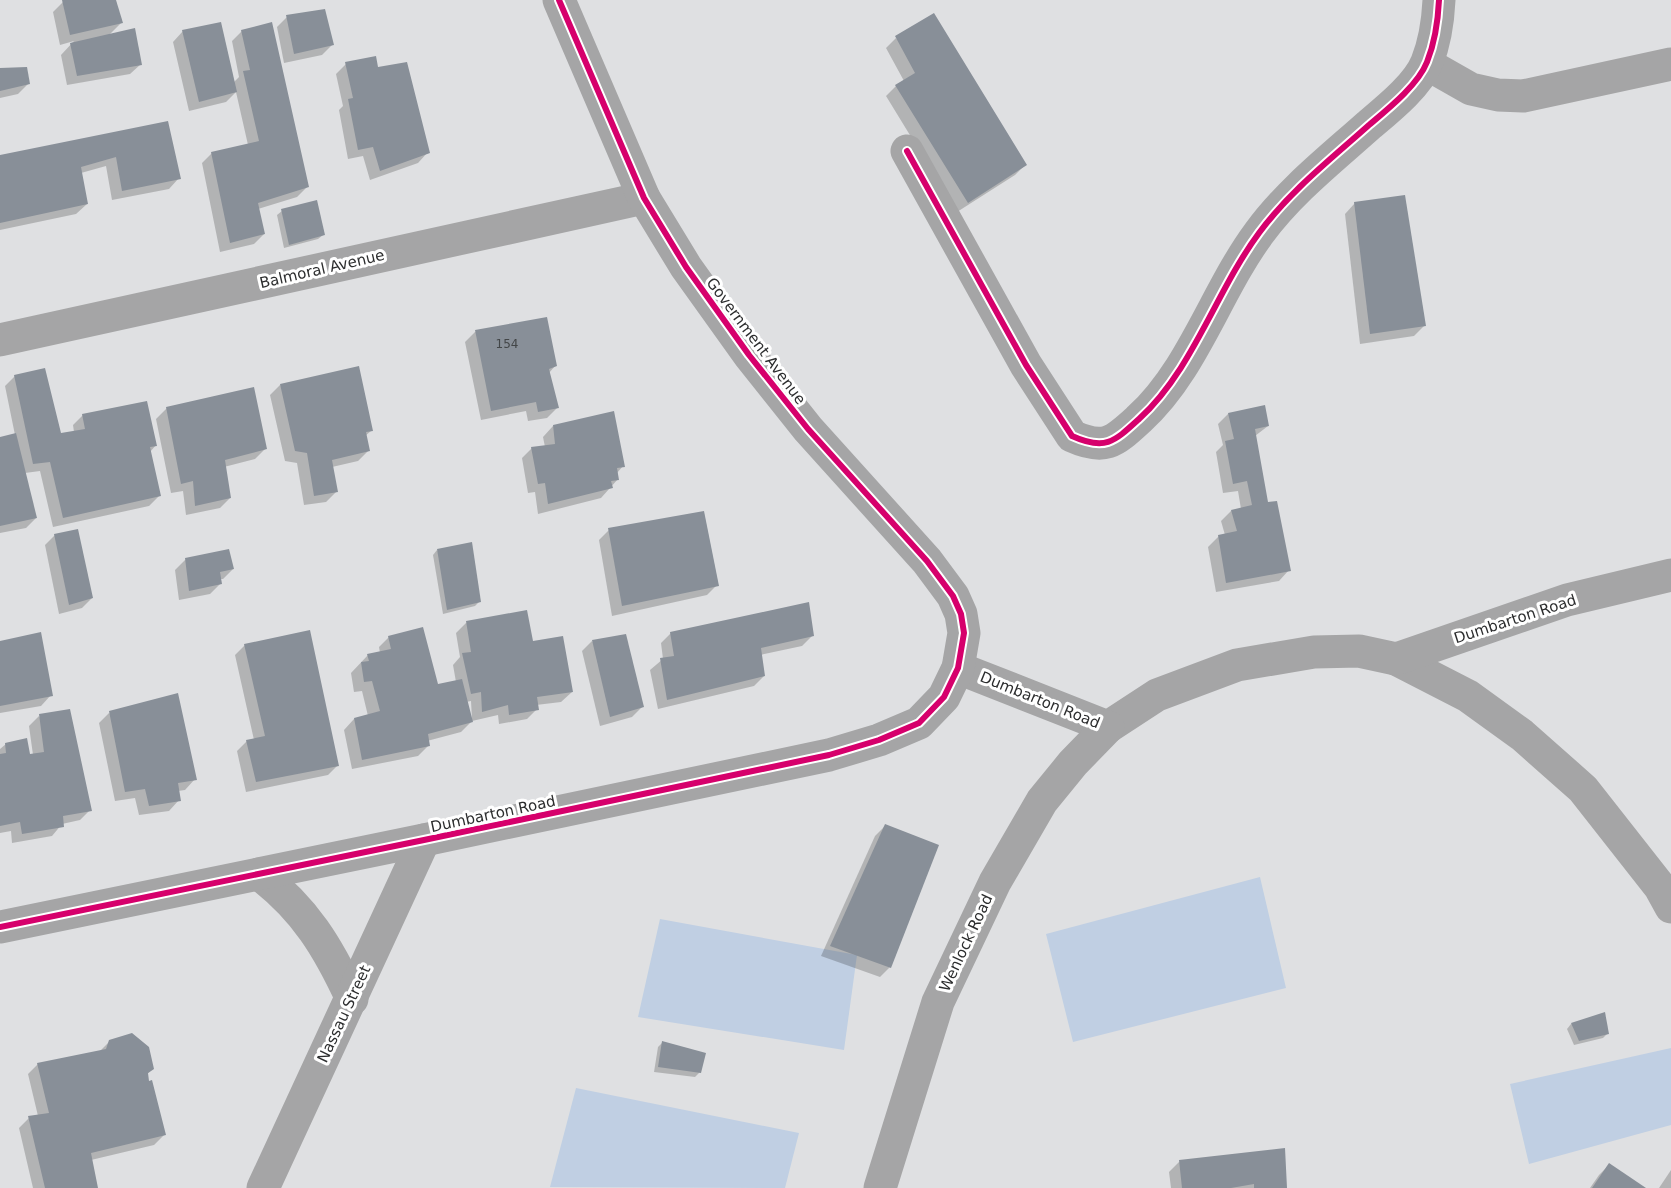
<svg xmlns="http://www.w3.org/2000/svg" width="1671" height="1188" viewBox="0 0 1671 1188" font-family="'DejaVu Sans',sans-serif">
<rect width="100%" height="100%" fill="#dfe0e2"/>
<g fill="#c0cfe3">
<polygon points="1260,877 1286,988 1073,1042 1046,934"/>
<polygon points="660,919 857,955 844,1050 638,1017"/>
<polygon points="1671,1048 1671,1125 1529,1164 1510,1084"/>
<polygon points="576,1088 799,1133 785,1188 550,1187"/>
</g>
<g fill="#0003" fill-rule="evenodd">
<polygon points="71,0 114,0 121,23 108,36 141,64 130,74 67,85 61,55 74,41 60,45 53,12 63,2"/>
<polygon points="287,17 332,45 322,55 284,63 277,27"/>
<polygon points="183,31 233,83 239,77 232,41 242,31 307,187 297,197 258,209 264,234 254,244 220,252 202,163 212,153 248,145 236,92 226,102 189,111 173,42"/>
<polygon points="896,38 1025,165 1015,175 957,212 886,96 896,86 904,81 886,48"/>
<polygon points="346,64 428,152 418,163 370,180 363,156 348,159 339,110 343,106 336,74"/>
<polygon points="0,70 28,84 18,94 0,98"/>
<polygon points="167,123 179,178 169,189 112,200 106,166 81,173 87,204 76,214 0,230 0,157"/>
<polygon points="1355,203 1424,326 1414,336 1360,344 1345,214"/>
<polygon points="282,211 323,235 318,239 284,248 277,215"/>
<polygon points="546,318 555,366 549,373 557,408 547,418 528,421 526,411 481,420 465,342 475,332"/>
<polygon points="15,376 60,435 74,432 73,425 83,415 156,445 150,452 159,496 149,506 53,527 40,471 25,473 36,518 26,528 0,533 0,438 15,435 5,386"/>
<polygon points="280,385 371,431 365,436 368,451 358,461 332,467 336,492 326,502 304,505 297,463 285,461 270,395"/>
<polygon points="167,408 265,449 255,459 224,467 230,498 220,508 186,515 183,491 171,493 156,419"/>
<polygon points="1228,414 1268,426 1255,436 1267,504 1289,570 1279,581 1216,592 1208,547 1219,536 1225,535 1221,521 1231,511 1241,509 1238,491 1223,493 1216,452 1223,445 1218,424"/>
<polygon points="553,426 623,466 617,473 618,479 601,498 538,514 535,492 528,493 522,458 532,448 545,447 543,437"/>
<polygon points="609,530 717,585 707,595 612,616 599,540"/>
<polygon points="55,535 92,598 82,608 59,614 45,545"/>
<polygon points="437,550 480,601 475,606 443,614 433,555"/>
<polygon points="185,560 233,569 223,579 219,579 220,584 210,594 179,600 175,570"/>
<path d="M466,623L532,643L572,692L561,702L536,705L537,709L527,719L499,724L498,715L472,721L461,732L427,741L428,746L418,756L352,769L344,730L354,719L368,716L362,691L354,692L351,673L368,655L380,653L379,647L389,637L437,686L456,682L453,665L460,657L456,633ZM471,701L472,719L471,720L466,702Z"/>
<polygon points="671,633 812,636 802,646 760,655 764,676 754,686 658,709 650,670 663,659 661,643"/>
<polygon points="592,641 642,707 632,717 600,726 582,651"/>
<polygon points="0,642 51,695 41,706 0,713"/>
<polygon points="245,645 338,765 328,775 246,792 237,751 247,741 254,740 235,655"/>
<polygon points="109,713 195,779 185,790 178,791 179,800 169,811 139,815 135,798 115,801 99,723"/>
<polygon points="39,716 90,810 80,820 62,824 52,836 12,843 11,831 0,833 0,749 6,744 28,756 33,755 29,726"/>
<polygon points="885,826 890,967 880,977 821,956 875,836"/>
<polygon points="1571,1024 1608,1033 1603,1038 1574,1045 1567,1029"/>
<polygon points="110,1041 153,1069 146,1075 164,1135 154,1145 91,1160 97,1188 33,1188 19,1128 29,1118 38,1116 28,1074 38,1064 99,1052"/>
<polygon points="662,1043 700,1072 695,1077 654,1072 658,1047"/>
<polygon points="1179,1162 1286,1188 1171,1188 1169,1172"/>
<polygon points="1609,1165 1643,1188 1590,1188 1599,1175"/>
<polygon points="1671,1170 1671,1188 1659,1188"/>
</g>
<g fill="#888f98">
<polygon points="62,0 116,0 123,23 70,35"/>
<polygon points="325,9 334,45 294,54 286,15"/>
<polygon points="934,13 1027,165 968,203 895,85 915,73 895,36"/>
<polygon points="221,22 237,92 199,102 182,30"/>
<polygon points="272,22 309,187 258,203 265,234 230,243 211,152 259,141 243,71 250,70 241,30"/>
<polygon points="135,28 142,65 77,76 70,43"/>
<polygon points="376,56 378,67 407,62 430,153 380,171 373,147 358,150 348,99 353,98 345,62"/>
<polygon points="27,67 30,84 0,91 0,68"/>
<polygon points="168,121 181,179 122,191 116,157 81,167 88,204 0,223 0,155"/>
<polygon points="1405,195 1426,326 1370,334 1354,202"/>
<polygon points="317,200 325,235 289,245 281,209"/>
<polygon points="547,317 557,366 549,369 559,408 538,412 536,402 491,411 475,330"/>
<polygon points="359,366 373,431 366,432 370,451 332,460 338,492 314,496 307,453 295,451 280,384"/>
<polygon points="45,368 61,433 85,429 82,414 147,401 157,446 150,447 161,496 63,518 50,462 33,464 14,375"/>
<polygon points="254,387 267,449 225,460 231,498 195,506 193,481 181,484 166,407"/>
<polygon points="1265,405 1269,426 1255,429 1268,502 1277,501 1291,571 1226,583 1218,535 1237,531 1231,510 1252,505 1247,481 1233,484 1225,441 1234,439 1228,413"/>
<polygon points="614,411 625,467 617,468 619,480 611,481 613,488 548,504 545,483 538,484 531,447 555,444 553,425"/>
<polygon points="16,433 37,518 0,526 0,437"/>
<polygon points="704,511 719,586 622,606 608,528"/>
<polygon points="78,529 93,598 69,605 54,534"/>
<polygon points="472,542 481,602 447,610 437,549"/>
<polygon points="229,549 234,569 220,572 222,584 189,591 185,558"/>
<polygon points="809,602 814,636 761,648 765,676 667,700 660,658 674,656 670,632"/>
<polygon points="527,610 533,641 563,636 573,692 537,697 539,710 509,715 508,705 482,712 481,692 471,694 462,653 471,652 466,621"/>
<polygon points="423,627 438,684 462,679 473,722 428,734 430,746 362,760 354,718 380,711 372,681 364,682 361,662 369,661 367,654 391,649 388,636"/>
<polygon points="310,630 339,766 256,782 246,740 265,736 244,644"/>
<polygon points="41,632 53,696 0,706 0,641"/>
<polygon points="626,634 644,707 610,717 592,640"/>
<polygon points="178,693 197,780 178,783 181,801 149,806 145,789 125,792 109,711"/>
<polygon points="70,709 92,811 63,816 64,827 22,834 20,822 0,826 0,754 6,753 5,743 27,738 30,754 44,752 39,714"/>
<polygon points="885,824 939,845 891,968 830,946"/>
<polygon points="1605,1012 1609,1034 1579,1041 1571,1023"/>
<polygon points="132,1033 149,1047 154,1069 148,1073 149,1081 152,1080 166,1135 91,1153 98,1188 45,1188 28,1116 49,1113 37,1063 106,1049 109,1040"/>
<polygon points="662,1041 706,1053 701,1073 658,1067"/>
<polygon points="1285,1148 1287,1188 1254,1188 1254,1184 1231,1188 1182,1188 1179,1160"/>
<polygon points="1609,1163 1646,1188 1592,1188"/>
</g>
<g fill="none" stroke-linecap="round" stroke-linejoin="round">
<g stroke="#a5a5a6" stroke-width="33">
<polyline points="1427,64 1471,89 1498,95 1523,96 1671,64"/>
<path d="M907,151L1026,365L1072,436C1105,451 1114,442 1139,419C1193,370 1216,291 1259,233C1290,191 1331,159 1369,125C1388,109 1418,85 1427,62C1435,42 1438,21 1439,0"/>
<polyline points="0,340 644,198"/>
<polyline points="1396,659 1468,696 1522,735 1583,789 1660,887 1671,907"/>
<polyline points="958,668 1108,727 1157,695 1237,665 1314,652 1359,651 1396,659 1567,600 1671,575"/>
<path d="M259,874C305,909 328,947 352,999"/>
<polyline points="0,927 424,840 829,755 879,740 919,723 944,697 958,668 964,633 961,614 953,596 927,561 808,429 749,355 686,267 644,198 559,0"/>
<polyline points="263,1188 424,840"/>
<polyline points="880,1188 938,1002 995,882 1042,801 1073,763 1108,727"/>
</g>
<defs>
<g id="cycleway">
<path d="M907,151L1026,365L1072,436C1105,451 1114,442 1139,419C1193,370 1216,291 1259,233C1290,191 1331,159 1369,125C1388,109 1418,85 1427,62C1435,42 1438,21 1439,0"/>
<polyline points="0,927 424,840 829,755 879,740 919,723 944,697 958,668 964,633 961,614 953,596 927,561 808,429 749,355 686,267 644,198 559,0"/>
</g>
</defs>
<use href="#cycleway" stroke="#fff" stroke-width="10"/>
<use href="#cycleway" stroke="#d6006c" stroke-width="6"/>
</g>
<g text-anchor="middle" stroke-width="6" stroke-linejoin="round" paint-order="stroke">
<g font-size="12" fill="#434648">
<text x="507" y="348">154</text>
</g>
<g font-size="15" fill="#2c2d2e" stroke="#fff">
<text transform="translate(322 269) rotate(-13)" y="5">Balmoral Avenue</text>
<text transform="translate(756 341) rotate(53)" y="5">Government Avenue</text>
<text transform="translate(1515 619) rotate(-18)" y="5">Dumbarton Road</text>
<text transform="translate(1040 700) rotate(22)" y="5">Dumbarton Road</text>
<text transform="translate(493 814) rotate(-12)" y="5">Dumbarton Road</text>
<text transform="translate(966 943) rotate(-65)" y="5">Wenlock Road</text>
<text transform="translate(344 1014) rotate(-65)" y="5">Nassau Street</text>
</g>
</g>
</svg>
